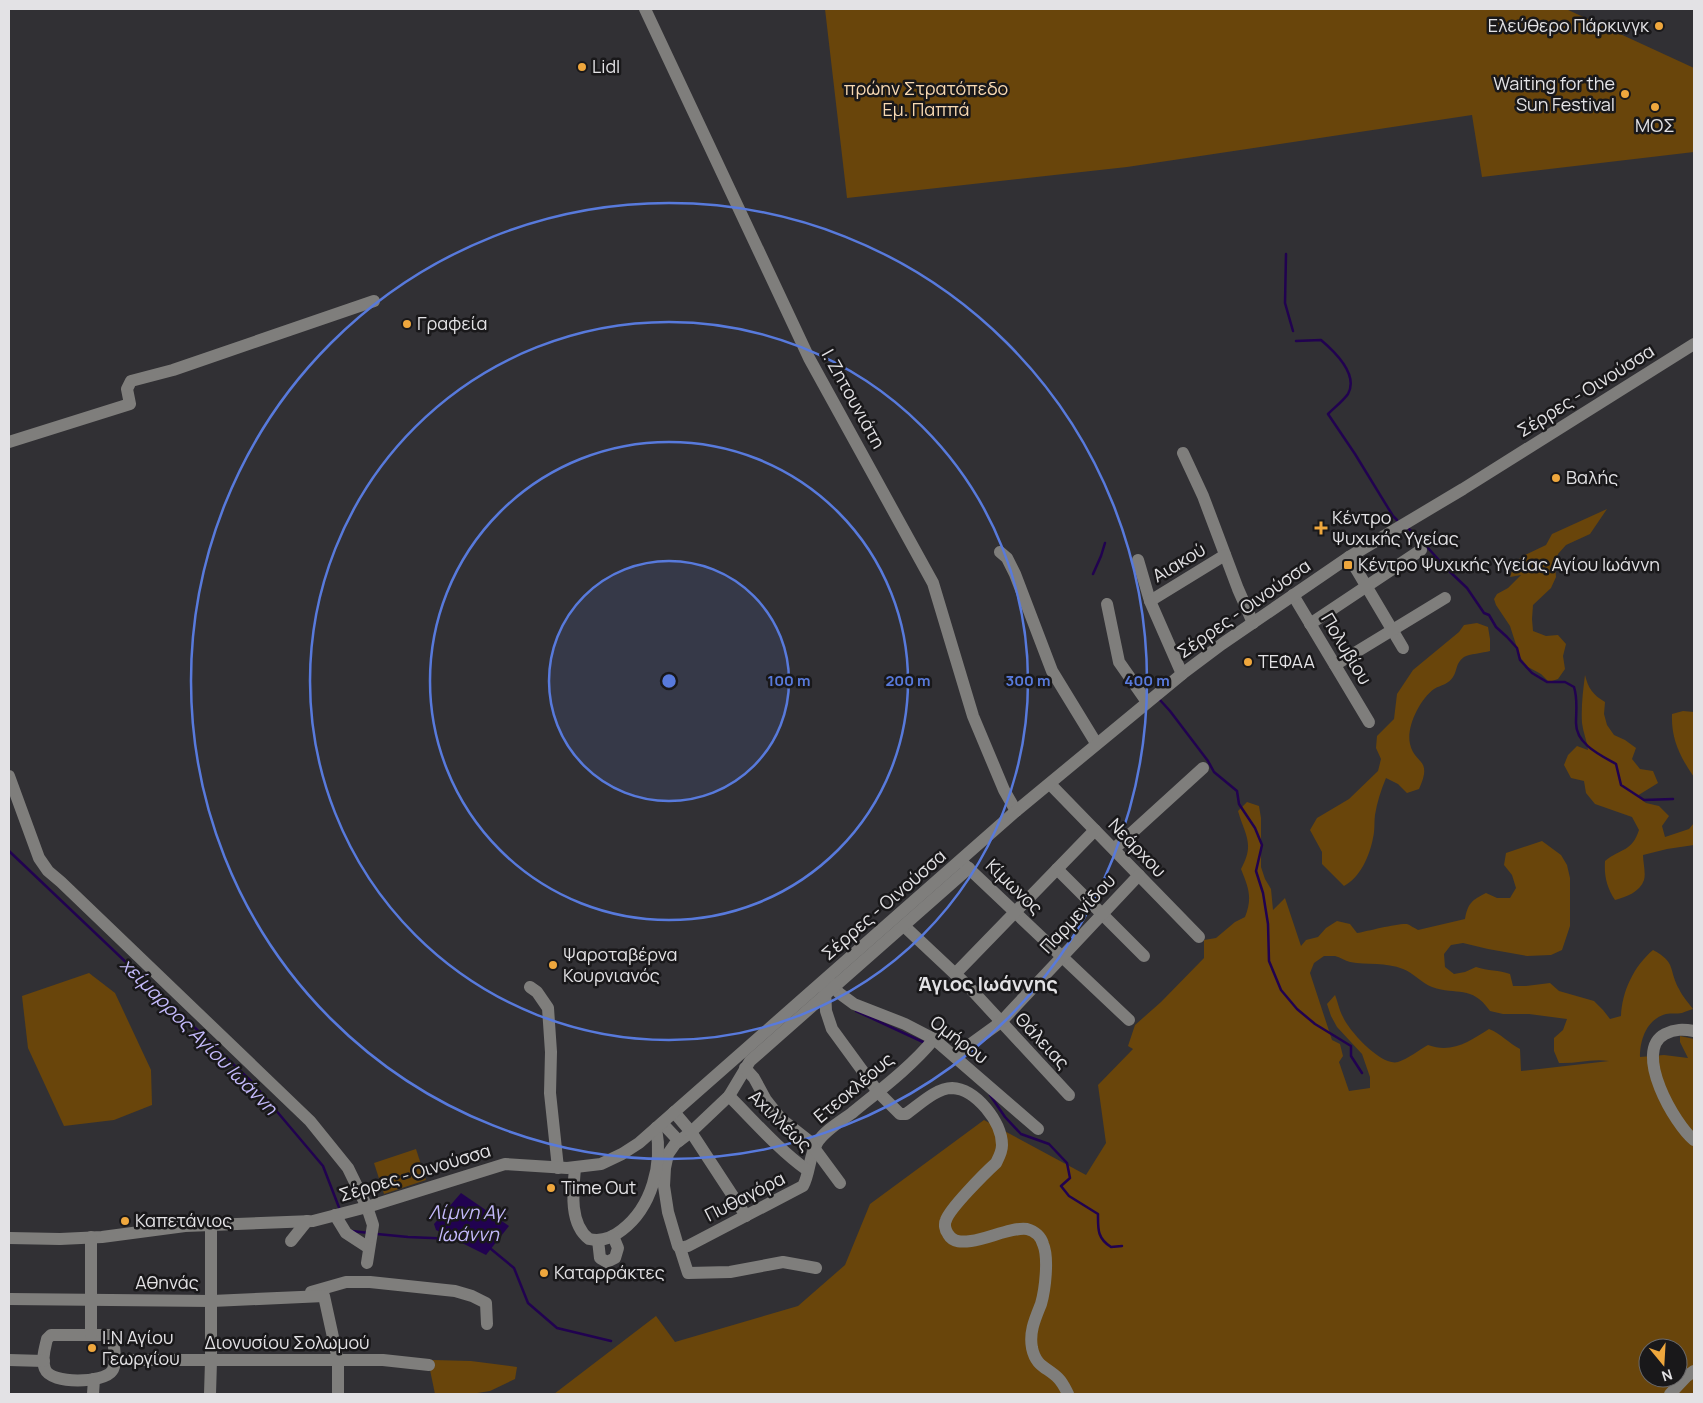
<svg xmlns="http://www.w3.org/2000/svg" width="1703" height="1403" viewBox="0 0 1703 1403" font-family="Manrope,sans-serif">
<rect width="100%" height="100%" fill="#313034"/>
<g fill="#69450b" fill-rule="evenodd">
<polygon points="825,9 1566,9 1694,68 1694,152 1482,177 1472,115 1127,167 847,198"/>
<polygon points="1607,509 1590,534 1566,545 1558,554 1555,566 1556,577 1551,588 1533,605 1532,619 1533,631 1546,636 1558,635 1566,644 1563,656 1565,669 1558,679 1549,682 1541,674 1528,667 1520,657 1510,626 1496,605 1494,599 1497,594 1508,588 1521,575 1510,577 1514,565 1518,560 1523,556 1546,545 1552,534"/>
<path d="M1477,623L1488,627L1490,639V651C1483,653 1469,654 1464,657C1455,664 1458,669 1453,677C1449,684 1441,685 1434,689C1420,699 1406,727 1410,744C1415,765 1433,758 1419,789L1407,793L1398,784L1386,778C1381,790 1377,802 1375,815C1374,823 1375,831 1373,838C1370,855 1360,878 1344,886L1322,864V852L1310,830L1317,818L1349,799L1378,771L1381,759L1376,748L1377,736L1394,719L1397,694L1413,670L1459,632L1464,625Z"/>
<path d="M1585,675C1588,688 1593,695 1605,702L1604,714L1607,725L1614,735L1625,740L1636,748L1632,759L1640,769L1653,771L1658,783L1637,796L1646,803L1659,806L1669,816L1662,826L1665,837L1689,829L1694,823V845L1667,849L1643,855C1643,862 1646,873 1644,880C1640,892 1626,897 1615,900C1607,887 1604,877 1605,861C1621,848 1632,852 1639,830L1632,817L1595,804L1586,793L1584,781L1571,778L1564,765L1568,755L1577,746L1588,750C1587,741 1583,732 1582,723C1581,707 1583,691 1585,675Z"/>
<path d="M1683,711L1694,712V777C1680,757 1671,739 1672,714Z"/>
<path d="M1247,802L1259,806L1261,818V867L1265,879L1271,889L1273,910L1285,898L1301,946L1306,940L1318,937L1326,928L1337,921L1350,924L1357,933C1368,931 1398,923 1407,924C1410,925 1414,928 1418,930L1465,919C1468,903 1472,900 1486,893L1497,898H1510L1516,888L1512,875L1504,865L1506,853L1542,841L1561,855L1567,865L1570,878V926L1562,950L1551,955L1527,956L1488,949L1463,943L1451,945L1444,954L1445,967L1454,974L1465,972L1476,967C1488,971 1499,970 1510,974L1513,986H1526L1550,983L1559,991L1594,1001L1603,1010L1610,1019L1621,1016C1622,991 1634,966 1653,950C1677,963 1668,969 1679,989C1682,996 1688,1002 1693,1009C1689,1010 1685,1012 1682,1013C1677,1014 1671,1013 1666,1014C1647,1019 1640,1039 1640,1057L1664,1055L1688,1058L1680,1042V1036L1694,1039V1394H554L656,1316L675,1342L798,1306L845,1265L870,1204L984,1120L1086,1175L1106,1143L1098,1085L1133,1049L1128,1046L1135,1025L1161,1002L1204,958V940L1216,938L1235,922L1245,917C1253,897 1248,887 1241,869C1255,844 1245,835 1238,811ZM1324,956C1327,956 1332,956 1335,956C1340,957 1345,961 1350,962C1367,965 1386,962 1403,969C1414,973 1421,983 1432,987C1457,996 1471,984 1490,1011L1503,1014H1529L1567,1019L1563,1030L1554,1038V1051L1559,1063C1576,1064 1592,1058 1609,1061L1521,1071L1520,1049C1508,1043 1502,1034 1489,1029C1470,1041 1452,1054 1428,1045C1419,1050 1408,1059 1398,1062C1382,1067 1349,1031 1343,1017C1339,1010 1338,1002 1335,995L1327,1004L1331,1016L1337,1027L1362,1054L1370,1077V1088L1349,1091L1339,1062L1343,1056L1340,1044L1332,1040L1310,973L1314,963ZM1648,1348H1678V1378H1648Z"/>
<polygon points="89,973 115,993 151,1070 152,1105 114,1120 64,1126 28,1048 22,996"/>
<polygon points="416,1149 426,1180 384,1194 374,1163"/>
<polygon points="433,1360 471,1361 517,1367 515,1379 490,1391 471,1394 435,1394 429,1365"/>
</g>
<polygon fill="#210250" points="461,1193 509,1226 486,1255 436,1230 434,1224"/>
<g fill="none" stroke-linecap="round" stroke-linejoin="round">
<g stroke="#210250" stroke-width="2.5">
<polyline points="1286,254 1285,303 1293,331"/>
<path d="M1296,341L1321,340C1334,351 1359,374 1348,394C1343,401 1334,408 1328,414L1355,454L1393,516L1397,520"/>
<path d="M1409,529L1419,538L1447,569L1467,588L1484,613L1489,615L1496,627L1507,637L1517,648L1520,660L1532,673L1547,682H1565L1574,687C1578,700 1576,710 1576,723C1576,744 1600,755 1616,764L1621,785L1644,800L1673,799"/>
<polyline points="1093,574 1101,556 1105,543"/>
<polyline points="1160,700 1170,711 1208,761 1214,772 1237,791 1239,804 1255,828 1262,845 1256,871 1263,893 1268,924 1269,961 1281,990 1297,1009 1315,1024 1351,1046 1351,1056 1362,1073"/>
<polyline points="9,851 252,1082 323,1166 340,1210"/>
<polyline points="856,1011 923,1042"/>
<path d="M990,1095L1005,1117L1021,1134L1049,1144L1067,1163L1070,1178L1061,1186L1069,1196L1098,1214C1098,1229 1097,1238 1111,1247L1122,1246"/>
<polyline points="352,1231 369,1233"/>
<polyline points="377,1234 408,1237 455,1239"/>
<polyline points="491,1249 514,1268 528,1303 557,1328 611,1341"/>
</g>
<g stroke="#7f7e7c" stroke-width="12">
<polyline points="645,9 809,358 933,583 973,716 1004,790 1016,811"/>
<polyline points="9,442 130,404 127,389 131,381 173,370 374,301"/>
<polyline points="1183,453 1203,496 1238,589 1253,623"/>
<polyline points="1000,552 1007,558 1015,574 1052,671 1096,743"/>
<polyline points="1349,557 1403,648"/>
<polyline points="1138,560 1150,601 1182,674"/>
<polyline points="1293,595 1369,722"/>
<polyline points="1150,601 1225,555"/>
<polyline points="1107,604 1119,662 1147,702"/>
<polyline points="1310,624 1421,550"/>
<polyline points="1335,665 1445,598"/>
<polyline points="9,776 39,858 48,871 61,882 310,1121 348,1168 367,1207 373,1225 367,1263"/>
<polyline points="1050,784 1199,937"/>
<polyline points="1114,849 1203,768"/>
<polyline points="964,864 1129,1020"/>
<polyline points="1057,869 1144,956"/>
<polyline points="904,926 969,987 1069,1095"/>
<polyline points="955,974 1095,830"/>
<polyline points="829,981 839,993 854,1004 905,1024 934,1039 1038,1129"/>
<polyline points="530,987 537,992 548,1008 551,1052 550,1093 558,1168"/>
<path d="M825,990L826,1011L832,1029L878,1092L900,1114H906C919,1105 936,1088 952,1088C976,1089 1002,1122 1002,1145C1002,1152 999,1157 996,1163C985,1173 950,1208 946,1220C944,1224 945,1230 948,1234C953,1243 963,1242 971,1241C988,1239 1011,1227 1027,1229C1035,1231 1041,1237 1043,1244C1049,1258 1045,1290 1041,1304C1035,1319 1029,1332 1032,1348C1036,1367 1047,1367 1058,1378C1063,1383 1065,1388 1068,1394"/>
<path d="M1694,1031C1683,1029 1675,1029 1665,1034C1632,1051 1675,1125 1694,1140"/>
<path d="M934,1039C911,1067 880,1090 852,1113C841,1121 824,1131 817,1143C809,1156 810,1173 803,1186L688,1246L680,1248L678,1246L668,1212L664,1186L665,1168L668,1154L675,1144L691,1132L729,1096L750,1061L969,868"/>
<polyline points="954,1056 1001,1022 1013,1009 1139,875"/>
<polyline points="745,1068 754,1078 766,1100 781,1119 809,1141 840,1183"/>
<path d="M729,1096C754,1121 778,1149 807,1170"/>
<polyline points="674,1112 691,1132 746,1216"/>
<polyline points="662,1123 679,1141"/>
<path d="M575,1168C573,1190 569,1224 589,1239C602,1242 612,1238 622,1230C652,1207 663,1164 656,1128"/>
<polyline points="335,1215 346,1233 369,1248"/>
<polyline points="9,1238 60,1239 102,1237 185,1226 313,1221 367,1207 505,1164 567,1168 601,1164 622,1154 639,1143 1016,811 1182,674 1222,644 1349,557 1463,489 1694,344"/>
<polyline points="598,1240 600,1258 607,1262 615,1258 618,1248 613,1236"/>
<polyline points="291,1241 307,1221"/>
<polyline points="680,1248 688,1273 730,1272 783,1262 816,1268"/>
<polyline points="311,1292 346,1282 370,1282 455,1291 472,1296 486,1303 487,1324"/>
<polyline points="9,1299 212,1301 324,1296 338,1360 338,1394"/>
<path d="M51,1335H111L113,1336C113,1345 118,1363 112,1371C104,1383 51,1385 45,1369C41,1360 45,1348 47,1339Z"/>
<polyline points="91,1335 91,1237"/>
<polyline points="9,1360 44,1361"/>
<polyline points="114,1360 383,1360 429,1365"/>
<polyline points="93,1394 94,1379"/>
<polyline points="210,1394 211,1361 211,1226"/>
<polyline points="1670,1394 1687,1376 1694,1371"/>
</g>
</g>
<circle cx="669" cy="681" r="120" fill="#587adc" fill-opacity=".12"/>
<g fill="none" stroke="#587adc" stroke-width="2.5">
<circle cx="669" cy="681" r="120"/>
<circle cx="669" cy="681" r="239"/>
<circle cx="669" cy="681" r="359"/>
<circle cx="669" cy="681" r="478"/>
</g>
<g fill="#efa73d" stroke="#19181a" stroke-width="2">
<circle cx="1659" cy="26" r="5"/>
<circle cx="582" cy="67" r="5"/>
<circle cx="1625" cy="94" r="5"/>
<circle cx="1655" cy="107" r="5"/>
<circle cx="407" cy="324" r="5"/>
<circle cx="1556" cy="478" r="5"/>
<path d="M1318.5 520.5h5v5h5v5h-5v5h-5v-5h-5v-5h5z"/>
<rect x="1343" y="560" width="10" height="10" rx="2.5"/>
<circle cx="1248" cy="662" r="5"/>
<circle cx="553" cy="965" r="5"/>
<circle cx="551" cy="1188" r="5"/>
<circle cx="125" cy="1221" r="5"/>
<circle cx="544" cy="1273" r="5"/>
<circle cx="92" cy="1348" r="5"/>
</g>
<g text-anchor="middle" stroke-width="5" stroke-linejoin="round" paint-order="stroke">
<g font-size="18" fill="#e3e2e5" stroke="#19181a" text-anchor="start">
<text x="1649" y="32" text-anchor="end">Ελεύθερο Πάρκινγκ</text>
<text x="592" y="73">Lidl</text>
<text x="1615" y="90" text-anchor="end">Waiting for the<tspan x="1615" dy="21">Sun Festival</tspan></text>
<text x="1655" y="132" text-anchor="middle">ΜΟΣ</text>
<text x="417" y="330">Γραφεία</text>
<text x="1566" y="484">Βαλής</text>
<text x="1332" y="524">Κέντρο<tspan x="1332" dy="21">Ψυχικής Υγείας</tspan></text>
<text x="1358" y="571">Κέντρο Ψυχικής Υγείας Αγίου Ιωάννη</text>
<text x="1258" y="668">ΤΕΦΑΑ</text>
<text x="563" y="961">Ψαροταβέρνα<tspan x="563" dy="21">Κουρνιανός</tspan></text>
<text x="561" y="1194">Time Out</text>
<text x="135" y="1227">Καπετάνιος</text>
<text x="554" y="1279">Καταρράκτες</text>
<text x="102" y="1344">Ι.Ν Αγίου<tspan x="102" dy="21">Γεωργίου</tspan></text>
</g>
<g font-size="18" fill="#f8d9b2" stroke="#19181a">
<text x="926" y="95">πρώην Στρατόπεδο<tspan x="926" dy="21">Εμ. Παππά</tspan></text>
</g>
<g font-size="18" fill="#e3e2e5" stroke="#19181a">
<text transform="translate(1586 391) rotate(-32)" y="6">Σέρρες - Οινούσσα</text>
<text transform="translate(853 399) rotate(61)" y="6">Ι. Ζητουνιάτη</text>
<text transform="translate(1179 563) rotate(-31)" y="6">Αιακού</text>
<text transform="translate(1244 609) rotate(-35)" y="6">Σέρρες - Οινούσσα</text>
<text transform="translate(1346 649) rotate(59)" y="6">Πολυβίου</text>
<text transform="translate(1137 848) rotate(46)" y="6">Νεάρχου</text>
<text transform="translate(1014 887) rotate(44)" y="6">Κίμωνος</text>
<text transform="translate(884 905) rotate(-41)" y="6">Σέρρες - Οινούσσα</text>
<text transform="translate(1078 914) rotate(-47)" y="6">Παρμενίδου</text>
<text transform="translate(959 1040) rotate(37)" y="6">Ομήρου</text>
<text transform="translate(1042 1041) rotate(47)" y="6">Θάλειας</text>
<text transform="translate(854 1088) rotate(-40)" y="6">Ετεοκλέους</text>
<text transform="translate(780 1121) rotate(44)" y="6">Αχιλλέως</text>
<text transform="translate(415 1173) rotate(-17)" y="6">Σέρρες - Οινούσσα</text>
<text transform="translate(745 1197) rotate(-27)" y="6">Πυθαγόρα</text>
<text x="167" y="1289">Αθηνάς</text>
<text x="287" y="1349">Διονυσίου Σολωμού</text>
</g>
<g font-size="19" font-style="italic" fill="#c4bafc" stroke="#19181a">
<text transform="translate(199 1036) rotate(45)" y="7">χείμαρρος Αγίου Ιωάννη</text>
<text x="468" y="1219">Λίμνη Αγ.<tspan x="468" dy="22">Ιωάννη</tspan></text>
</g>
<g font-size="20" font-weight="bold" fill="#e3e2e5" stroke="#19181a">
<text x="988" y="991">Άγιος Ιωάννης</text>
</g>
</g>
<circle cx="669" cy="681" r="8" fill="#587adc" stroke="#19181a" stroke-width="2.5"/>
<g font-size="15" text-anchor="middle" font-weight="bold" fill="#587adc" stroke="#19181a" stroke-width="5" stroke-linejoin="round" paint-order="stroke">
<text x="789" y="686">100 m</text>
<text x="908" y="686">200 m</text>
<text x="1028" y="686">300 m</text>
<text x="1147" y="686">400 m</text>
</g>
<rect width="1703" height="1403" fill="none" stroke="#e3e2e5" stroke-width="20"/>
<g transform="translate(1663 1363) rotate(162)"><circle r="24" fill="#19181a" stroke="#6a696b"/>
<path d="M0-4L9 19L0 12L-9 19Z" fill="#efa73d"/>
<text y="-8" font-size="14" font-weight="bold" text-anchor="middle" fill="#e3e2e5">N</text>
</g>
</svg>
